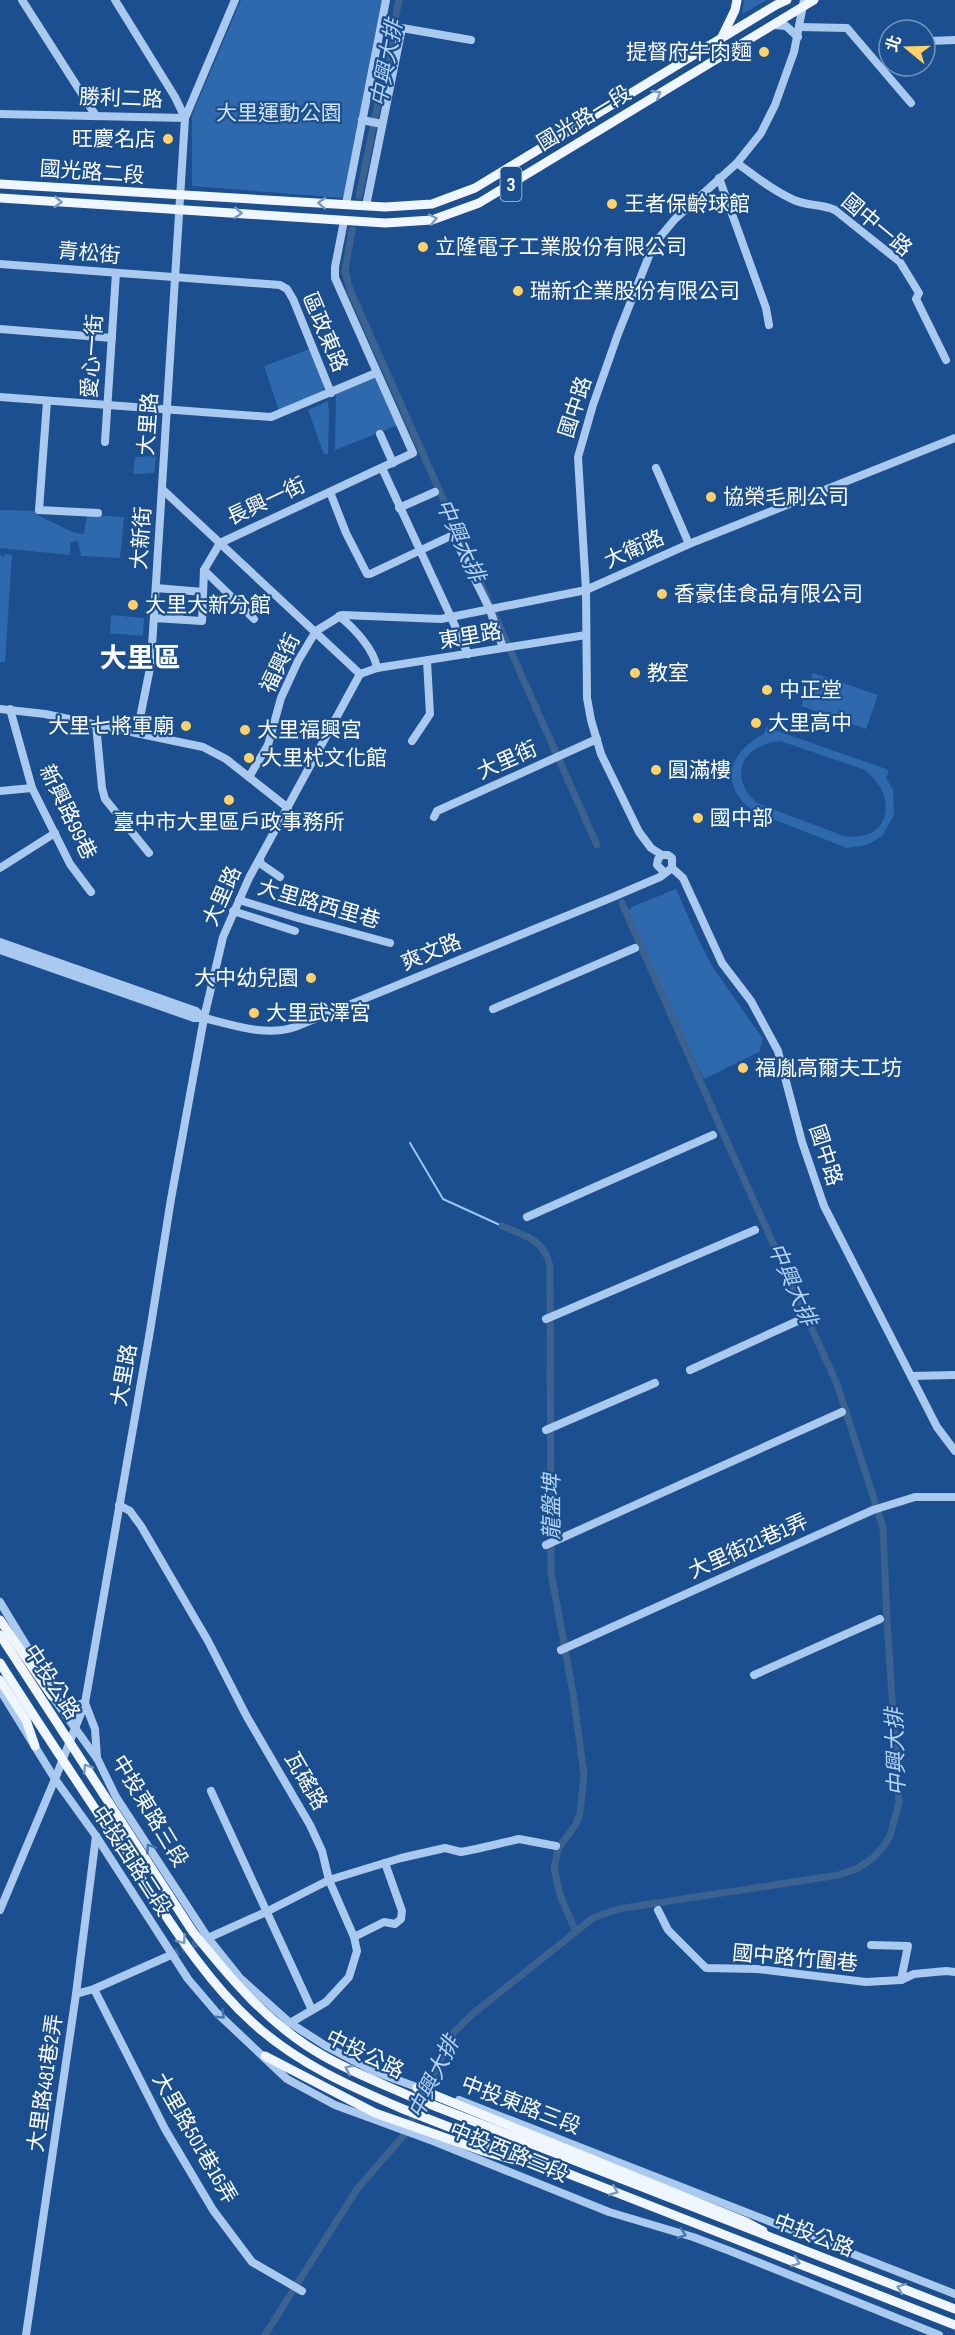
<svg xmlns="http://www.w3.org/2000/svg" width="955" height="2335" viewBox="0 0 955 2335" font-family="'Sofia Sans Condensed','Noto Sans TC',sans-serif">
<rect width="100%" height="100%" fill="#1b4f8f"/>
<g fill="#2e69ad" fill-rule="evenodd">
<polygon points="241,0 383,0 344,198 192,186 192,115"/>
<polygon points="744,0 767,0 742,14"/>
<polygon points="310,349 324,384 323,391 279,411 264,366"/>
<polygon points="373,379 377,379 398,425 335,450 336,394"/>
<polygon points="328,401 329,413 328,454 324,454 308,410"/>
<polygon points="156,456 154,473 133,474 135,457"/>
<polygon points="0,510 36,511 39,516 75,533 84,534 87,515 124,517 120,558 81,556 78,541 70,542 70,555 0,548"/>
<polygon points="0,554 4,557 5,554 12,555 5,662 0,662"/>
<polygon points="111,615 144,618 143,636 110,633"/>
<polygon points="813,673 878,695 866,729 801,706"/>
<path d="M766,727L889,770L886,778L893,790L894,815L882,836L867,845L847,848L754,812C719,786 727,753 764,734ZM780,741L863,769C900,795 891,843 844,836L757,803C727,776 742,745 780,741Z"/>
<polygon points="676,889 699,941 712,966 763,1039 759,1052 704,1079 626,912 634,906"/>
</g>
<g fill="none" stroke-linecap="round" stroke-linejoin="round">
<polyline stroke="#9cc4f0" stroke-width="2" points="410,1143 443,1199 502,1226"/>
<g stroke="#3c6290" stroke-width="7">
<polyline points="359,196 399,0"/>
<polyline points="352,230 345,271 350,290 597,845"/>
<path d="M502,1226C525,1236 544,1239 550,1266L551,1572L573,1693L584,1775L580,1813L576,1824L558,1849L554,1868L560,1895L576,1932"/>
<polyline points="265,2335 357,2189 405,2134 454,2032 475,2012 593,1918 618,1909 839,1875 858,1868 873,1858 883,1847 890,1836 899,1803 887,1621 883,1527 837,1384 723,1133 622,903"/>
</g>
<polyline stroke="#3d69a0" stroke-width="8" stroke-dasharray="8 4" stroke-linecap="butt" points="171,1955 205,1939"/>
<g stroke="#a9c9ee" stroke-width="8">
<polyline points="22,0 96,116"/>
<polyline points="115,0 175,97 185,118 151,663 137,733"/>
<polyline points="774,25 786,26 798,37"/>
<polyline points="799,27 847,28 911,103"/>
<polyline points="929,41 955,40"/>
<polyline points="0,114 185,118"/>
<polyline points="185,118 235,0"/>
<polyline points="362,120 382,124"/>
<path d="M737,163C755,176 773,191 794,200C807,206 822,204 835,210L900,262L919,293L916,299L946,360"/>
<polyline points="719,178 766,308 769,325"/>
<polyline points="346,204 386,0"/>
<polyline points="366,206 402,28 471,40"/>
<polyline points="0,264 280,285 287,289 293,299 331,393"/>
<polyline points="0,329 112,338"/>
<polyline points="0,397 271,417 376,373"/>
<polyline points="47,401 39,510 98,513"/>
<polyline points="380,434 393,463"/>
<polyline points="105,442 116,273"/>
<polyline points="382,468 468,654"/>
<polyline points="656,468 689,544"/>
<polyline points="162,489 360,674"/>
<polyline points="330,492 346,533 367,574 370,574 453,535 490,610 503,648"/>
<polyline points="399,508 435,492"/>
<polyline points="204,570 254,619"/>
<polyline points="156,588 203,592"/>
<path d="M339,616C354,628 374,649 377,668"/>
<polyline points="154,618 202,621 204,570 220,543 413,453 335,278 335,267 344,221"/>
<polyline points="179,619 180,590"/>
<polyline points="360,674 377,668 586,635"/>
<polyline points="0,709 45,714 203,747 226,759 288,808"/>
<polyline points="10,709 32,788 70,864 91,892"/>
<polyline points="96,724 102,788 105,799 149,853"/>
<polyline points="412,741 430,714 427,661"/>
<polyline points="249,777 268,745 281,698 298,661 316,631 342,615 441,619 586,590 689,544 955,438"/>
<polyline points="0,791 32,788"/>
<polyline points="434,817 437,811 597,739"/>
<polyline points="662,855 658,859 657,865 664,872"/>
<polyline points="260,860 261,864 280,877"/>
<polyline points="0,868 55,833"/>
<polyline points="672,868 672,858 668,855 662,855 651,848 639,832 601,754 591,720 587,698 586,590 578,457 593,405 618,334 651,251 660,237 675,219 737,163 761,133 775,105 794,52 804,0"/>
<polyline points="672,868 683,878 722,963 751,1001 778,1051 802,1142 824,1206 937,1427 955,1451"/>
<polyline points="239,900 298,918 390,943"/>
<polyline points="233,911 295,931"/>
<polyline points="0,942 196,1011 204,1018"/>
<path d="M0,950L194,1018H204C234,1025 265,1037 295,1027L613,897L660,877L672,868"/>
<polyline points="493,1009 635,948"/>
<polyline points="527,1217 713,1135"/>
<polyline points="546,1319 755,1230"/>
<polyline points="690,1370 802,1319"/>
<polyline points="911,1376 955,1375"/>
<polyline points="546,1430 655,1383"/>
<polyline points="119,1505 130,1511 141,1526 208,1641 247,1717 310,1825 322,1851 329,1880 354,1937 357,1951 349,1977 326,2002 290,2023"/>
<polyline points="546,1545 842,1412"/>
<polyline points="0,1602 46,1678 52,1696 98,1760 116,1797 208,1938 240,1978 290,2023 326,2046 373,2071 422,2089"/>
<polyline points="561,1650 873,1510 915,1497 955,1497"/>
<polyline points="754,1675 880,1619"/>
<polyline points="0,1690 55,1779 96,1836 188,1979 217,2013 287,2079 335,2105 433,2141 609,2212 693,2237 730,2251 939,2335"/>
<path d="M55,1692C64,1704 71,1707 85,1703L95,1729L97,1758"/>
<polyline points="211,1791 312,2010"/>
<polyline points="0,1910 55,1779 85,1703 150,1331 171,1199 204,1018 223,937 249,878 360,674"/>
<polyline points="658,1910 668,1930 706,1968 757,1969 866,1982 901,1980 914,1974 946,1971 955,1972"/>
<polyline points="354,1937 384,1922 395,1924 401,1919 402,1911 385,1863"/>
<polyline points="208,1938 266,1912 329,1880 401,1858 445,1848 461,1852 476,1849 519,1839 556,1846"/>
<polyline points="871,1945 908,1946 901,1980"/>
<polyline points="94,1989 165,2129 213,2210 252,2262 302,2291"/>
<polyline points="76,1994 94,1989 171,1955"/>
<polyline points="459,2100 955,2294"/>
<polyline points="26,2335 76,1994 96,1836"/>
</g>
<g stroke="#f0f6ff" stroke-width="9">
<polyline points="722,37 735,10 737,0"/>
<polyline points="0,184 385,207 432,204 475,188 776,5 787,0"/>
<polyline points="0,198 385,223 432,220 479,203 814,0"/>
<polyline points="0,1620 52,1696"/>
<polyline points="0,1680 26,1720 35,1746"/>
<polyline points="265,2056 375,2113 483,2151 546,2169"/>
<polyline points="417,2088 746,2222 763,2231"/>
</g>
<g stroke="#f0f6ff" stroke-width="9">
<path d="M0,1635L193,1932C230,1978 269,2025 322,2055C351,2072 383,2084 414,2098L955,2309"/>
<path d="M0,1663C41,1728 84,1792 127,1857C166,1915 201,1976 253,2023C297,2063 349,2086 403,2109L955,2325"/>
</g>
</g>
<defs><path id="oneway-chevron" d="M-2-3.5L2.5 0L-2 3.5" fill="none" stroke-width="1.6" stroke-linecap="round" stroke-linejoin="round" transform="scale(1.5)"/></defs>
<g stroke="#7b9ac1">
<use href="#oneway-chevron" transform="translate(657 94) rotate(-31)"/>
<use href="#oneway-chevron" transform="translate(58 202) rotate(4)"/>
<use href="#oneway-chevron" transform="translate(322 203) rotate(-177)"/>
<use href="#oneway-chevron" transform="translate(238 213) rotate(4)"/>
<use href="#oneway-chevron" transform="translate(433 219) rotate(-12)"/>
<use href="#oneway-chevron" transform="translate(87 1768) rotate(-123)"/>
<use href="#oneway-chevron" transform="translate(182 1940) rotate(55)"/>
<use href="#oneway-chevron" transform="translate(349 2069) rotate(-155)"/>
<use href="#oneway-chevron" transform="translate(614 2191) rotate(22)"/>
<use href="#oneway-chevron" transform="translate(796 2262) rotate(21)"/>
<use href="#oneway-chevron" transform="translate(901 2288) rotate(-159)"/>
</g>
<g stroke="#4674ac">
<use href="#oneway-chevron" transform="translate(150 1848) rotate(-123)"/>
<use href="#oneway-chevron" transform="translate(221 2015) rotate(44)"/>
<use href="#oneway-chevron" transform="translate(682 2234) rotate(17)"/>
</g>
<g fill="#ffd166" stroke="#1b4f8f" stroke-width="2">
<circle cx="764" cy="52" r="6"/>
<circle cx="168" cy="139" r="6"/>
<circle cx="612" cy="204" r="6"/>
<circle cx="423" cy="247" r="6"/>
<circle cx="518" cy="291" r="6"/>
<circle cx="711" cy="497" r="6"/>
<circle cx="662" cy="594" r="6"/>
<circle cx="133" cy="605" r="6"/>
<circle cx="635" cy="673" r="6"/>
<circle cx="767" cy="690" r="6"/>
<circle cx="756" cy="723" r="6"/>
<circle cx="186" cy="726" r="6"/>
<circle cx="245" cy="730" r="6"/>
<circle cx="249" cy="758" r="6"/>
<circle cx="656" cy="770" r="6"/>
<circle cx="229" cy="800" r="6"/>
<circle cx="698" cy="818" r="6"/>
<circle cx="311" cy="978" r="6"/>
<circle cx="254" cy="1013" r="6"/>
<circle cx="743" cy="1068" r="6"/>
</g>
<g text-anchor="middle" stroke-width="4.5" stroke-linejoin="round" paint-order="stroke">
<rect fill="#1b4f8f" stroke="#bbcadd" stroke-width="1.5" x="500.5" y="167" width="21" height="34" rx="4.5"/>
<g font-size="20" font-weight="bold" fill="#fff">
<text x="511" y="191">3</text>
</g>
<g font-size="21" fill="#fff" stroke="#1b4f8f" text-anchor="start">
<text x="752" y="59" text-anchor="end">提督府牛肉麵</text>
<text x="156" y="146" text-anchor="end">旺慶名店</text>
<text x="624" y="211">王者保齡球館</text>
<text x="435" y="254">立隆電子工業股份有限公司</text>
<text x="530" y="298">瑞新企業股份有限公司</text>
<text x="723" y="504">協榮毛刷公司</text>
<text x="674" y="601">香豪佳食品有限公司</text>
<text x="145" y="612">大里大新分館</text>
<text x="647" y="680">教室</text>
<text x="779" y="697">中正堂</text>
<text x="768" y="730">大里高中</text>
<text x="174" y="733" text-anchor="end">大里七將軍廟</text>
<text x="257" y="737">大里福興宮</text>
<text x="261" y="765">大里杙文化館</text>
<text x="668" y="777">圓滿樓</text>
<text x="710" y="825">國中部</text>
<text x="229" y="829" text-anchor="middle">臺中市大里區戶政事務所</text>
<text x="299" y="985" text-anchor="end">大中幼兒園</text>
<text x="266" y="1020">大里武澤宮</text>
<text x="755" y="1075">福胤高爾夫工坊</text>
</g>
<g font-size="21" fill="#fff" stroke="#1b4f8f">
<text transform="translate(121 98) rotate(2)" y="7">勝利二路</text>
<text transform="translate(584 118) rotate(-31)" y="7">國光路一段</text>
<text transform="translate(92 172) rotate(4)" y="7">國光路二段</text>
<text transform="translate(877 225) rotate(40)" y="7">國中一路</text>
<text transform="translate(89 253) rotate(5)" y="7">青松街</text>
<text transform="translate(325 332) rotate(67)" y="7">區政東路</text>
<text transform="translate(92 356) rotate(-86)" y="7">愛心一街</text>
<text transform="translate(575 407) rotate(-72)" y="7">國中路</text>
<text transform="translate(148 424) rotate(-86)" y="7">大里路</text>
<text transform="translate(266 501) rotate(-25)" y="7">長興一街</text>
<text transform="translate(141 538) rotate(-86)" y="7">大新街</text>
<text transform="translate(634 549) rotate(-24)" y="7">大衛路</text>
<text transform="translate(470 636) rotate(-10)" y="7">東里路</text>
<text transform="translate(280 663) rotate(-64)" y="7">福興街</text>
<text transform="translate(507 760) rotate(-24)" y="7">大里街</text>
<text transform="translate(68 812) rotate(64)" y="7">新興路99巷</text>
<text transform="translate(222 896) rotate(-66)" y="7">大里路</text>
<text transform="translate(319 904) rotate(16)" y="7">大里路西里巷</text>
<text transform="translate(431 952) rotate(-22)" y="7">爽文路</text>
<text transform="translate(826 1155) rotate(72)" y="7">國中路</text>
<text transform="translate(124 1375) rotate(-80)" y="7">大里路</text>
<text transform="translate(748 1546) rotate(-24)" y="7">大里街21巷1弄</text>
<text transform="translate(52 1682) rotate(57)" y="7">中投公路</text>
<text transform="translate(306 1781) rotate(60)" y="7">瓦磘路</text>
<text transform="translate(150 1811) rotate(59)" y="7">中投東路三段</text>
<text transform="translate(132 1861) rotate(57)" y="7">中投西路三段</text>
<text transform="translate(795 1958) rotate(5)" y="7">國中路竹圍巷</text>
<text transform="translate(365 2054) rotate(26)" y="7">中投公路</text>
<text transform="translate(45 2083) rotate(-82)" y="7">大里路481巷2弄</text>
<text transform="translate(521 2105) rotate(21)" y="7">中投東路三段</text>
<text transform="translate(195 2138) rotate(60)" y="7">大里路501巷16弄</text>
<text transform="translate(509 2152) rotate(22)" y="7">中投西路三段</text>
<text transform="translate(814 2235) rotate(21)" y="7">中投公路</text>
</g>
<g font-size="21" fill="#cfe3fa" stroke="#1b4f8f">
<text x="279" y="120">大里運動公園</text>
</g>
<g font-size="22" font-style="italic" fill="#b5d3f5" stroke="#1b4f8f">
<text transform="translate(386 63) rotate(-79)" y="8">中興大排</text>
<text transform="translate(461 540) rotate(66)" y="8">中興大排</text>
<text transform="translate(793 1284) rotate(66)" y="8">中興大排</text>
<text transform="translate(551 1507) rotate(-90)" y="8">龍盤埤</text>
<text transform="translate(895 1752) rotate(-92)" y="8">中興大排</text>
<text transform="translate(433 2077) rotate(-64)" y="8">中興大排</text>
</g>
<g font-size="27" font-weight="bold" fill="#fff" stroke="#1b4f8f">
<text x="140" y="667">大里區</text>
</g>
</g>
<g transform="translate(907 48) rotate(289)"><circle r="28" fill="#1b4f8f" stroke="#7695bc" stroke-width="1.5"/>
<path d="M0-4.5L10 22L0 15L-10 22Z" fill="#ffd166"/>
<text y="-9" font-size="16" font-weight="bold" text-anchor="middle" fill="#ffffff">北</text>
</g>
</svg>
